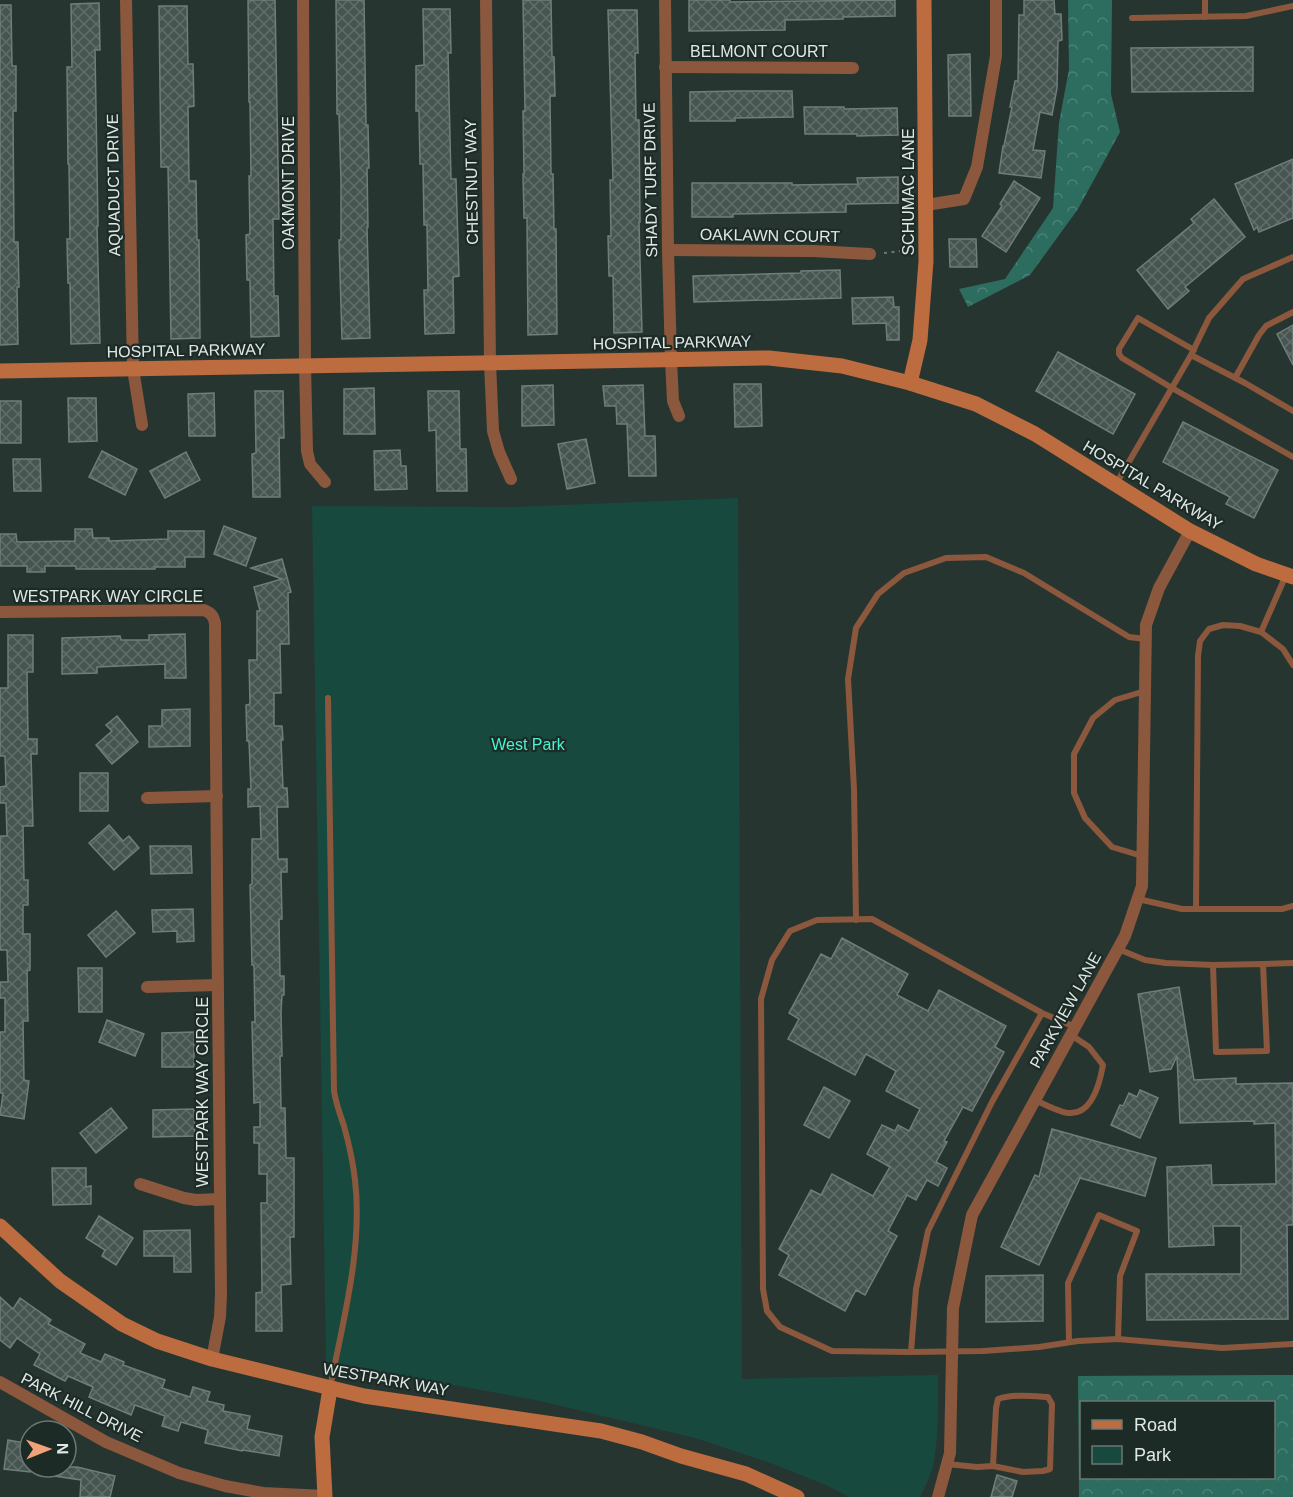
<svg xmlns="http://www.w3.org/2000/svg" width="1293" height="1497" viewBox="0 0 1293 1497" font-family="Helvetica,sans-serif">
<defs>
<pattern id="forest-crowns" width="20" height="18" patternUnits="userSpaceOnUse" patternTransform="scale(1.5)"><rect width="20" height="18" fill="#2d6d5f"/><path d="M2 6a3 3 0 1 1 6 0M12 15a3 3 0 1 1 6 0" fill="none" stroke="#4b8276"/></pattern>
<pattern id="building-cross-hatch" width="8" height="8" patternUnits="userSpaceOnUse" patternTransform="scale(1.5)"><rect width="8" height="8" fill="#475551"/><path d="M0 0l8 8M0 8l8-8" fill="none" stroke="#616d6a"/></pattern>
</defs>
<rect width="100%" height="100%" fill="#273531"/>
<g fill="url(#forest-crowns)" fill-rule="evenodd">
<polygon points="1068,0 1112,0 1111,94 1120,132 1078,209 1030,275 968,307 959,289 1005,279 1053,208 1059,123 1069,69"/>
<path d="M1293,1375V1497H1079L1078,1376ZM1274,1402V1478H1082V1402Z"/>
</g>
<path fill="#18493f" d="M738,498L742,1379L938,1375C938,1403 939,1440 933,1466C930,1477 925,1487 920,1497H849L826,1485L765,1461L695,1438L536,1400L326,1362L312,506L514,507Z"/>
<g fill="url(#building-cross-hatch)" stroke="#6f7e7a" stroke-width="1.5">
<polygon points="248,0 275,0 279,219 273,219 274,296 278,296 279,336 251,337 250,280 247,280 246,235 250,234 249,176 251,176 250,102 249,102"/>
<polygon points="336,0 364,0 366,125 368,125 369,168 367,168 368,227 367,227 370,338 342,339 339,240 341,240 341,181 339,114 337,114"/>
<polygon points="523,0 551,0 552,57 554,57 555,96 550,96 551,174 553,174 554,229 556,229 557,334 528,335 527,218 524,218 523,174 524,174 523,111 525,111"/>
<polygon points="689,0 730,0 730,2 895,0 895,16 843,17 843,19 785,20 785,30 689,31"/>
<polygon points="1024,0 1054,0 1055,14 1061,14 1062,40 1058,41 1057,88 1052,115 1040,112 1033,150 1045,151 1041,178 999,173 1003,146 1004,146 1012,107 1010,107 1015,81 1018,81 1019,15 1024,15"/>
<polygon points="99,3 100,50 95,50 98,226 97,226 100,343 71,344 70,283 68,283 67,239 70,239 69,164 68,164 67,67 72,67 71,4"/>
<polygon points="0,5 11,5 12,66 16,66 16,111 13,111 14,242 18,242 19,287 17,287 18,344 0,345"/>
<polygon points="159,6 187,6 188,64 193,64 194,106 188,107 189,181 196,181 197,240 199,240 200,338 171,339 168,167 161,167"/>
<polygon points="423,9 450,9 451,53 448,53 451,179 456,179 459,276 453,277 454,333 425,334 424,290 428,290 427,225 424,225 423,164 420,164 419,111 416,111 416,66 424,65"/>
<polygon points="608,10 637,10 638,53 635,53 636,120 639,120 640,222 639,222 642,332 614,333 613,276 609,276 608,236 611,236 610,180 613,180"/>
<polygon points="1253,47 1253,91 1132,92 1131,48"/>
<polygon points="970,54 971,116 949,116 948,55"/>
<polygon points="735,91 792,91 793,117 735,118 735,121 690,121 690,92"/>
<polygon points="804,107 844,107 844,109 897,108 898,135 857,136 857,134 805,134"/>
<polygon points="1293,159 1293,218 1259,232 1257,227 1254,230 1235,184"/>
<polygon points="898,177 898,203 846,204 846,212 733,214 733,217 692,217 692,183 792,183 792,185 858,184 857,178"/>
<polygon points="1014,181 1040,198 1006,252 982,236 1002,206 1000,204"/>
<polygon points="1214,199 1245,237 1185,287 1189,291 1168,309 1137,270 1194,223 1191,219"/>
<polygon points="949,239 976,239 977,267 950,267"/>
<polygon points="840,270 841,298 694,302 693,276 801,273 801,271"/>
<polygon points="893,297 894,307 899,307 899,340 887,340 886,323 853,324 852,298"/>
<polygon points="1293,325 1293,365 1277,334"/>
<polygon points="1058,352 1135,394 1113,434 1036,391"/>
<polygon points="734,384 761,384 762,426 735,427"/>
<polygon points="553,385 554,425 522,426 522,386"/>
<polygon points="643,385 645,436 655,436 656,476 629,476 627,424 617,424 616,406 605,406 603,386"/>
<polygon points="374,388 375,434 344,434 344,389"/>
<polygon points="255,391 283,391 284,438 279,438 280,497 253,497 252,454 256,453"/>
<polygon points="428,391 459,391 460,449 466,449 467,491 437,491 436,430 429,431"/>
<polygon points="214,393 215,436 189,436 188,394"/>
<polygon points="68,398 96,398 97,441 69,442"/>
<rect x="0" y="401" width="21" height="42"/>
<polygon points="1183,422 1278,470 1254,518 1226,504 1230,497 1163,462"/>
<polygon points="586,439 595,483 567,489 558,444"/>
<polygon points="400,450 401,466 406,466 407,489 375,490 374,451"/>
<polygon points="102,451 137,469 125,495 89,477"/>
<polygon points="186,452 200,480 165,498 150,471"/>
<polygon points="13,459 40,459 41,491 14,491"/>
<polygon points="224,526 256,538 246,566 214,554"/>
<polygon points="75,529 92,529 93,538 109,538 109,541 168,539 168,531 204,531 204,557 185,557 185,567 155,567 155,569 76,569 76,566 45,566 45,572 27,572 27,566 0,566 0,534 16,534 17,542 75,541"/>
<polygon points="282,559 291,592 288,593 289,644 280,644 281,693 274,693 274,726 282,726 283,740 281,740 283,788 287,788 288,807 277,807 278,859 287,859 287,872 281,872 282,919 279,919 280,976 284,976 284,995 282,995 281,1012 282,1056 280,1056 281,1108 285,1108 286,1158 294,1158 294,1237 290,1237 291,1284 281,1285 282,1331 256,1331 256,1293 262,1292 261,1203 267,1203 267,1174 259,1174 259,1143 254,1143 254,1127 260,1127 260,1102 254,1103 252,1022 255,1022 254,965 252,965 250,885 252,884 252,839 261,839 260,806 248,807 248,789 251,789 249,741 247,741 246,705 250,704 249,660 257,660 257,611 260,611 254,587 282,579 251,568"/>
<polygon points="185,634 186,678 165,678 165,664 97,667 97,673 62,674 62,638 120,636 121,640 149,640 149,635"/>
<polygon points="8,635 33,635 33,672 27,672 28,739 37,739 37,754 31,754 33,826 23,826 24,880 28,880 28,905 23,905 23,934 30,934 30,970 27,971 28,1021 23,1021 24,1080 29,1081 24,1119 0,1115 3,1093 0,1093 0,1032 5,1032 5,998 0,998 0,982 8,982 7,950 0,950 0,836 7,836 6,803 0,803 0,787 6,786 5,756 0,756 0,688 8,688"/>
<polygon points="190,709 190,746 149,747 149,726 162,726 162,710"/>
<polygon points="117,716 138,742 112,764 96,745 112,731 106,725"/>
<rect x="80" y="773" width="28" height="38"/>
<polygon points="109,825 123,841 129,836 139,848 114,870 89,843"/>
<polygon points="150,846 191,846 192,873 151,874"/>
<polygon points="193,909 194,941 177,942 177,931 153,932 152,910"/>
<polygon points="116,911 135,933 106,957 88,935"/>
<polygon points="842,938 908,974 897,995 928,1011 939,990 1006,1026 995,1047 1004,1052 972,1111 963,1107 944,1141 947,1142 936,1162 947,1168 938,1186 927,1180 916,1200 907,1195 888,1231 897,1236 865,1295 856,1290 845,1311 779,1275 789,1255 779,1249 811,1190 821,1195 832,1174 873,1196 890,1167 867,1154 882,1125 895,1131 898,1125 909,1131 920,1109 886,1091 896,1071 875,1059 866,1054 855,1075 788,1039 799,1019 789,1013 821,954 831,959"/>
<polygon points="78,968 102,968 102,1012 79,1012"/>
<polygon points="1179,987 1194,1080 1236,1078 1236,1084 1293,1083 1293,1225 1287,1225 1288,1319 1147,1320 1146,1274 1241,1274 1241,1226 1213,1226 1214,1245 1169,1247 1167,1167 1211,1165 1212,1185 1276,1184 1275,1123 1254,1124 1254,1121 1180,1123 1177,1056 1171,1069 1150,1072 1138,994"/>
<polygon points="107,1020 144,1034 135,1056 99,1042"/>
<polygon points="194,1032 194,1067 162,1067 162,1033"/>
<polygon points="824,1087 850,1101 829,1138 804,1125"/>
<polygon points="1140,1090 1158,1098 1140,1138 1111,1125 1120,1105 1123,1106 1129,1093 1137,1097"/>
<polygon points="111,1108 127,1128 96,1153 80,1133"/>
<polygon points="194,1109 195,1136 153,1137 153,1110"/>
<polygon points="1052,1129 1156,1158 1145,1196 1080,1178 1039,1265 1001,1247 1035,1175 1039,1177"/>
<polygon points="52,1168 86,1168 86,1187 91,1186 91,1204 53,1205"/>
<polygon points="99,1216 133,1238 116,1265 102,1256 105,1250 86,1238"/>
<polygon points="190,1230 191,1272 174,1272 174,1256 144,1256 144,1231"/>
<polygon points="1043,1275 1043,1321 986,1322 986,1276"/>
<polygon points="0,1297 13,1309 20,1298 51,1320 48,1324 85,1344 80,1353 101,1362 105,1354 124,1362 123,1365 165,1380 162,1388 190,1397 193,1387 210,1392 207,1401 224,1405 223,1411 250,1416 247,1429 282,1436 279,1456 243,1450 242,1451 205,1443 208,1430 181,1422 178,1431 162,1426 165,1416 135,1405 131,1415 89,1397 93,1387 68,1376 65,1381 34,1365 40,1354 17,1338 10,1348 0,1340"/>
<polygon points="8,1440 30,1444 30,1472 4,1469"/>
<polygon points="41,1467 77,1467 115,1476 110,1497 80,1497 81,1480 41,1474"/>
<polygon points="997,1475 1017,1481 1012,1497 991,1497"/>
</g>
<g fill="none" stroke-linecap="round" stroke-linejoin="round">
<polyline stroke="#6c7774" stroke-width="2" stroke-dasharray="3 4.5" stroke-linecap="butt" points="884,253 911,250"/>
<g stroke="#8b583d" stroke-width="6">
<polyline points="1205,0 1205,17"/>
<polyline points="1132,18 1246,16 1293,6"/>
<polyline points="1293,257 1243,279 1209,318 1191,355 1245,383 1293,411"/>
<polyline points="1194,350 1138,318 1119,349 1119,354 1122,358 1172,388 1293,457"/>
<polyline points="1235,378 1259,335 1266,326 1293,312"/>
<polyline points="1116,484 1191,355"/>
<polyline points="1261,632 1286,575"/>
<polyline points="1293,665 1283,649 1261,632 1240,626 1223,625 1209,629 1200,641 1198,656 1196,909 1282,909 1293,906"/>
<path d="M328,698L334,1091C336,1104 340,1114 344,1126C349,1144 353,1162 355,1180C363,1248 343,1321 330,1388"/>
<polyline points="1142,856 1112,847 1085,818 1074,793 1074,754 1093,718 1115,700 1145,691"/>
<polyline points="1138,899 1182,909 1196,909"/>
<polyline points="856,920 854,789 848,679 856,628 878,594 904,573 946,558 986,557 1024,573 1129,637 1145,639"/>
<polyline points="1118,949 1145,960 1166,963 1213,965 1216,1052 1267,1051 1263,964 1213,965"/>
<polyline points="1263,964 1293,963"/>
<polyline points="1042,1013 992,1102 928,1231 916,1289 911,1352 832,1351 780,1327 767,1311 763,1289 761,999 772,960 790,931 817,920 872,919 1042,1013 1075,1027"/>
<path d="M1035,1100C1044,1104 1062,1114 1071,1113C1093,1113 1100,1082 1103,1065L1089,1047L1071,1035"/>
<polyline points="1069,1342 1068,1283 1099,1215 1137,1231 1120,1276 1118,1339"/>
<polyline points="911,1352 983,1351 1039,1347 1078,1341 1118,1339 1222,1348 1293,1344"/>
<path d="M947,1464L977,1467L993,1466L1023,1472L1043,1471L1050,1469L1052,1404L1048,1397C1032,1396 1013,1394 998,1399L996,1408L993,1466"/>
</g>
<g stroke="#8b583d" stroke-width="12">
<polyline points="126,0 133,369 142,425"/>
<polyline points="303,0 305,366 307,451 310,464 325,482"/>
<polyline points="486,0 490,363 493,431 499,452 511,479"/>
<polyline points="665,0 668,250 671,360 673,401 679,416"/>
<polyline points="665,67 853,68"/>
<polyline points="926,205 964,199 977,167 996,56 996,0"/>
<polyline points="668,250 813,251 870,254"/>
<path d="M0,612L204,610C211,613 213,615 215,623C218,847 217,1070 221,1294L220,1317L212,1359"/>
<polyline points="147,798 217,796"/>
<polyline points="147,987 217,985"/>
<polyline points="140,1184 184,1198 196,1200 219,1199"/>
<polyline points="0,1382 106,1442 179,1473 225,1486 263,1493 325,1496"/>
<polyline points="938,1497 950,1453 953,1308 972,1215 1125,936 1142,886 1146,625 1159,588 1190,531"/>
</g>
<g stroke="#bd6c3f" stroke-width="15">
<polyline points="0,371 769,358 842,366 910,383 976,404 1035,434 1190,531 1256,564 1293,577"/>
<polyline points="910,383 920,340 926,261 924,0"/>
<polyline points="0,1226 60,1281 122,1324 157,1341 212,1359 364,1396 601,1431 642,1442 681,1456 746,1474 797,1497"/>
<polyline points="325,1497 322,1437 330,1389"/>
</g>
</g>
<g text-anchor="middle" stroke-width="4.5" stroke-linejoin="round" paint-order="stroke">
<g font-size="16" fill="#e0e8e6" stroke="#1d2b27">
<text x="759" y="57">BELMONT COURT</text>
<text transform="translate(650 180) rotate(-91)" y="6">SHADY TURF DRIVE</text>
<text transform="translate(471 182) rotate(-91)" y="6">CHESTNUT WAY</text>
<text transform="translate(288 183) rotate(-90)" y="6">OAKMONT DRIVE</text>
<text transform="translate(113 185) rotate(-91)" y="6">AQUADUCT DRIVE</text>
<text transform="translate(908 192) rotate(-90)" y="6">SCHUMAC LANE</text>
<text transform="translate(770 235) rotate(1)" y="6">OAKLAWN COURT</text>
<text transform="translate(672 342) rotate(-1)" y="6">HOSPITAL PARKWAY</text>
<text transform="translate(186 350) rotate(-1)" y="6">HOSPITAL PARKWAY</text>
<text transform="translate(1153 485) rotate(31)" y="6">HOSPITAL PARKWAY</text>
<text x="108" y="602">WESTPARK WAY CIRCLE</text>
<text transform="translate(1065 1010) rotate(-61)" y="6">PARKVIEW LANE</text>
<text transform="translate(202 1092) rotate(-90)" y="6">WESTPARK WAY CIRCLE</text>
<text transform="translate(386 1379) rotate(10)" y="6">WESTPARK WAY</text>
<text transform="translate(82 1407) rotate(27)" y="6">PARK HILL DRIVE</text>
</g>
<g font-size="16" fill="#46f3d2" stroke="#1d2b27">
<text x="528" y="750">West Park</text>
</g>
</g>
<rect x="1080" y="1401" width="195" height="78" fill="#1d2b27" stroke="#6b7773" stroke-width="1.5"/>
<rect x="1092" y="1420" width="30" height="9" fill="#bd6c3f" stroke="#6b7773" stroke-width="1.5"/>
<text x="1134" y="1431" font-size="18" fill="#e0e8e6">Road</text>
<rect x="1092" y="1446" width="30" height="18" fill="#18493f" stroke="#6b7773" stroke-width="1.5"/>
<text x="1134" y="1461" font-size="18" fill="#e0e8e6">Park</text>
<g transform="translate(48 1449) rotate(89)"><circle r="28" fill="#1d2b27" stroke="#6b7773" stroke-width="1.5"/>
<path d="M0-4.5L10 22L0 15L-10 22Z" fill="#f0a279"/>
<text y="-9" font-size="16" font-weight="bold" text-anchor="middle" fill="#e0e8e6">N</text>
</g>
</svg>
